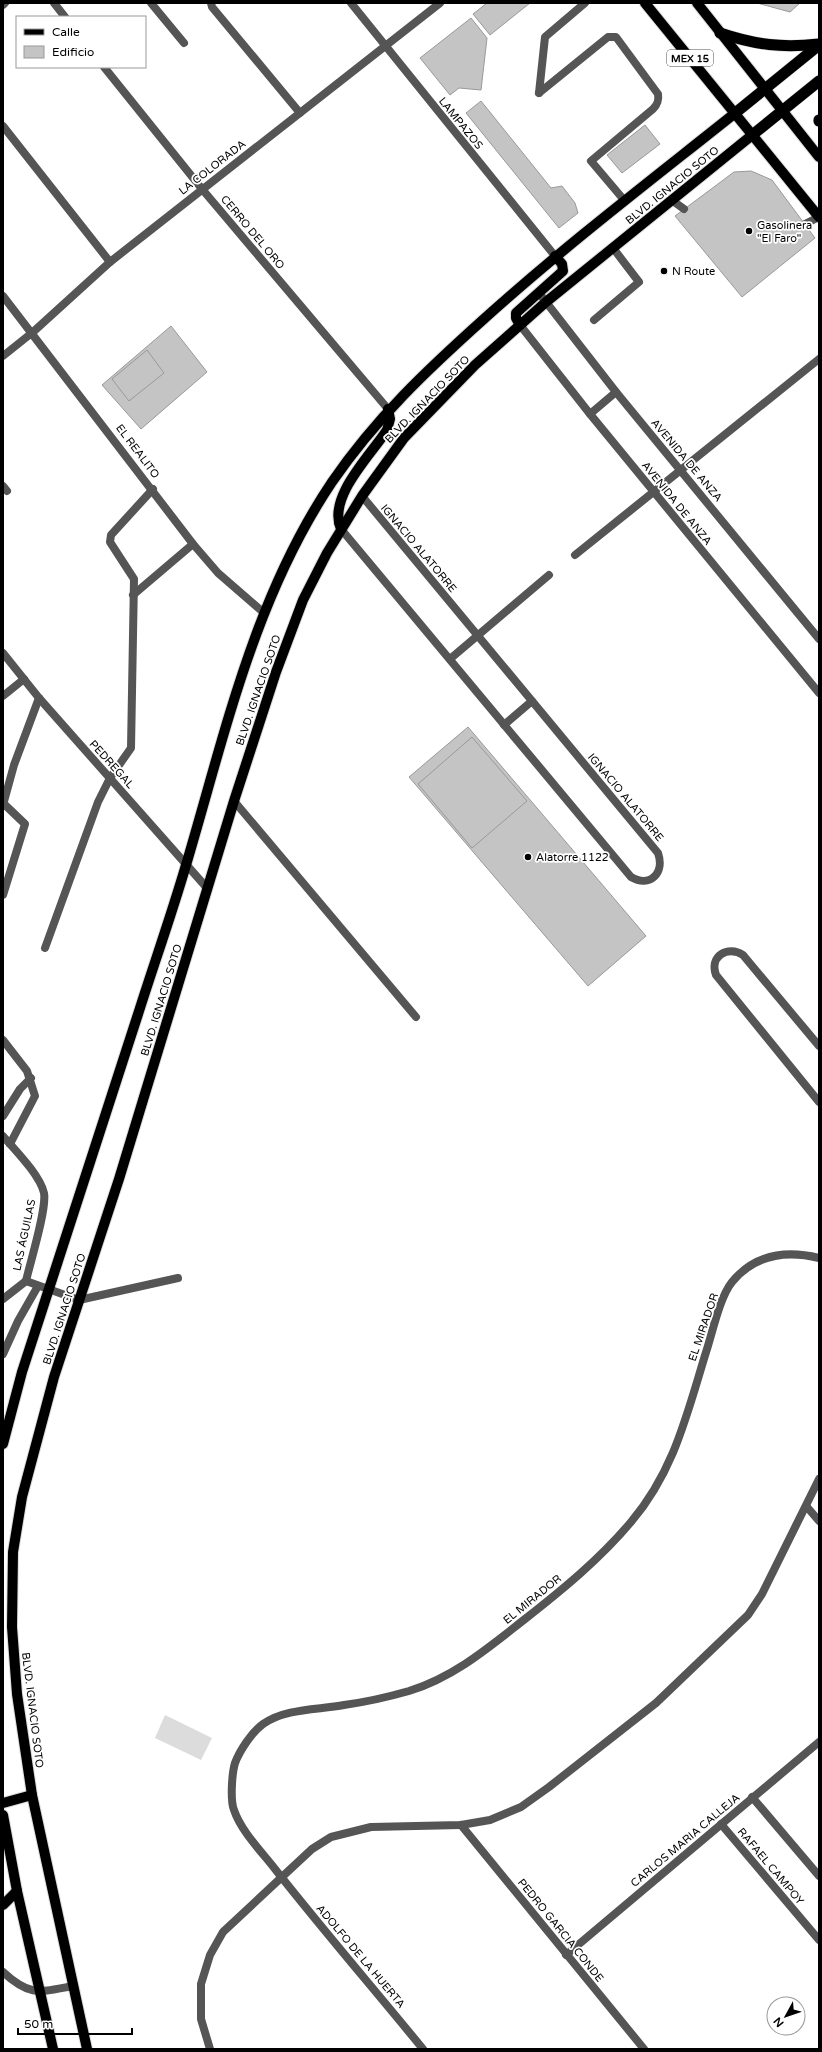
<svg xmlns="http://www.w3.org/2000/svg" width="822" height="2052" viewBox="0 0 822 2052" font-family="'Varela Round',sans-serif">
<rect width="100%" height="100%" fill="#fff"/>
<polygon fill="#dcdcdc" points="165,1715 212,1738 201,1760 155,1738"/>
<g fill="#c4c4c4" stroke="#999">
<polygon points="487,3 530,3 490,35 473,14"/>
<polygon points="757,3 800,3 790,12"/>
<polygon points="471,18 487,38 481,90 459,88 450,95 420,58"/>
<polygon points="481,101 551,188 562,186 575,203 578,213 559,228 466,113"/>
<polygon points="645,125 660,144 622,173 607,155"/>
<polygon points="751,171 772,180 815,238 742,297 675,216 734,172"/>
<polygon points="171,326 207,372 141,429 102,385"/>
<polygon points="147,350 164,373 129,401 112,379"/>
<polygon points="468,727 646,936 588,986 409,777"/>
<polygon points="472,737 527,801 472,848 418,784"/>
</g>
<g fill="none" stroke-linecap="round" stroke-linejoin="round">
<defs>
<g id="primary">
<polyline points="645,3 819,217"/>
<polyline points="697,3 819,157"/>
<polyline points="520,325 516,318 516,313 563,271 562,264 555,256"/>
<path d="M341,529C327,497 371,455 387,430L390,419L388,409"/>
<path d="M3,1444L22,1372C61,1250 101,1129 140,1008C155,961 172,913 186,865C225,734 254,598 332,482C376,418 427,370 485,318C565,246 650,181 734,114"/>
<polyline points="3,1803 32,1795"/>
<polyline points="3,1815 17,1891 53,2049"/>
<polyline points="3,1905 17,1891"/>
<polyline points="87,2049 32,1795 17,1694 12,1627 13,1552 22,1497 54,1377 119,1179 234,801 276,672 303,600 327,553 362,496 404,438 475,365 546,302 751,136"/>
</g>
<g id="trunk">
<path d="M720,33C756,45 782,48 819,44"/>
<polyline points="734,114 819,45"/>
<polyline points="819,120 819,121"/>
<polyline points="751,136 819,81"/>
</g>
</defs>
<use href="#primary" stroke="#dbdbdb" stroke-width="12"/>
<use href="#trunk" stroke="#dbdbdb" stroke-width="12"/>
<g stroke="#555" stroke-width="8">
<polyline points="151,3 184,43"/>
<polyline points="211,3 212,7 300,113"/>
<path d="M539,93L608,37H616L658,94C659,100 658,104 653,109L591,161L624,200"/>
<polyline points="539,93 545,37 585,3"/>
<polyline points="673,201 684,209"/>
<polyline points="805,224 819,217"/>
<polyline points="594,320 639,282 613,248"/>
<polyline points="133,595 193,544"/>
<polyline points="234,801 416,1017"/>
<polyline points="3,805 14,765 39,698"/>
<polyline points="3,895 25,824 3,803"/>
<polyline points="45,948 98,802 110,778 131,748 134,579 110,542 111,535 153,489"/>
<polyline points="79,1300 178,1278"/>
<polyline points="3,1354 18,1321 38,1286"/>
</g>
<g stroke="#555" stroke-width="8">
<polyline points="54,3 65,17"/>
<polyline points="351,3 555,256"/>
<polyline points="3,5 5,3"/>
<polyline points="104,67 202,189 388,409"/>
<polyline points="3,126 110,262"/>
<polyline points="539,293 616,392 819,639"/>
<polyline points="3,296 193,544 218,573 263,612"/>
<polyline points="520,325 590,414 819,693"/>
<polyline points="3,356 33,332 110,262 440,3"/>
<polyline points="590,414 616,392"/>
<polyline points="3,486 7,491"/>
<path d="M341,529L631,877C650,888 665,873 658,853L362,496"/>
<polyline points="575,555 819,359"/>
<polyline points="3,653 39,698 207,888"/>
<polyline points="450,659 549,575"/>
<polyline points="3,696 24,679"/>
<polyline points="504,725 532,701"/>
<polyline points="3,1040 27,1071 35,1096 10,1144"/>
<path d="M819,1046L743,955C728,945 709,956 716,975L819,1102"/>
<polyline points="3,1116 20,1089 31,1078"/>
<path d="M3,1136C15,1150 40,1175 44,1193C47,1209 30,1263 26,1281"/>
<polyline points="26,1281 79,1300"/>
<polyline points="3,1299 26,1281"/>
<polyline points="807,1507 819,1521"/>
<polyline points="752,1797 819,1876"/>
<polyline points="721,1824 819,1940"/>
<polyline points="461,1825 644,2049"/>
<polyline points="566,1955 819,1742"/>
<path d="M3,1972C30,1997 40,1992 73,1986"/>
<polyline points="210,2049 201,2019 201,1984 210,1955 223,1932 312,1849 331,1837 371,1827 461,1825 490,1820 521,1807 549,1787 656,1703 748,1615 762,1594 819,1479"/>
<path d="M423,2049C374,1989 323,1930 275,1869C261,1851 241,1831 234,1810C230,1800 232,1773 235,1763C240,1750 252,1732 263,1724C286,1708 318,1710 344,1705C366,1702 388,1697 409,1691C454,1677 488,1648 525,1619C562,1590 600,1559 631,1522C675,1470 687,1413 707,1349C713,1330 720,1297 732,1282C755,1254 786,1250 819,1258"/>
</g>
<use href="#primary" stroke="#000" stroke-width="10"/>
<use href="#trunk" stroke="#000" stroke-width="11"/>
</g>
<g fill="#000" stroke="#fff" stroke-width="1.5">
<circle cx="749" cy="231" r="4"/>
<circle cx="664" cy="271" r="4"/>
<circle cx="528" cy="857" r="4"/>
</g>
<g text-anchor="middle" stroke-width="3.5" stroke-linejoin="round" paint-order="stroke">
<rect fill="#fff" stroke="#4c4c4c" stroke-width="1" x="667" y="50" width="46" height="16" rx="3"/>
<g font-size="10" font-weight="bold" fill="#000">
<text x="690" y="62">MEX 15</text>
</g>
<g font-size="11" fill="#000" stroke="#fff">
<text transform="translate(461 123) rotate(51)" y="4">LAMPAZOS</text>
<text transform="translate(212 167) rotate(-38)" y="4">LA COLORADA</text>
<text transform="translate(672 185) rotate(-39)" y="4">BLVD. IGNACIO SOTO</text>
<text transform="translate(253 232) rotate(50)" y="4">CERRO DEL ORO</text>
<text transform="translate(427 399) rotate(-46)" y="4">BLVD. IGNACIO SOTO</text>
<text transform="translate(138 451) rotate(53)" y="4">EL REALITO</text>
<text transform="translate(687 460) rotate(50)" y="4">AVENIDA DE ANZA</text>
<text transform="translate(677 503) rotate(51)" y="4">AVENIDA DE ANZA</text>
<text transform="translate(419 548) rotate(50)" y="4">IGNACIO ALATORRE</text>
<text transform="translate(258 690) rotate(-71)" y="4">BLVD. IGNACIO SOTO</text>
<text transform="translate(112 764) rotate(48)" y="4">PEDREGAL</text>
<text transform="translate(626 797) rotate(50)" y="4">IGNACIO ALATORRE</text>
<text transform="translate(161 1000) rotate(-73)" y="4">BLVD. IGNACIO SOTO</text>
<text transform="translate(24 1235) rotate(-78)" y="4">LAS ÁGUILAS</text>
<text transform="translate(64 1309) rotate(-72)" y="4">BLVD. IGNACIO SOTO</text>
<text transform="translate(703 1327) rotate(-71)" y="4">EL MIRADOR</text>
<text transform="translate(532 1599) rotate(-39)" y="4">EL MIRADOR</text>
<text transform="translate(33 1710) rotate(83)" y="4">BLVD. IGNACIO SOTO</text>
<text transform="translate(685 1840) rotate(-40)" y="4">CARLOS MARIA CALLEJA</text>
<text transform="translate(771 1866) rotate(50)" y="4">RAFAEL CAMPOY</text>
<text transform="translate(561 1930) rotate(51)" y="4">PEDRO GARCIA CONDE</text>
<text transform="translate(361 1956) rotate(50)" y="4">ADOLFO DE LA HUERTA</text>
</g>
<g font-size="11" fill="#000" stroke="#fff" text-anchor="start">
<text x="757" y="229">Gasolinera<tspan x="757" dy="13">"El Faro"</tspan></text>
<text x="672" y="275">N Route</text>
<text x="536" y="861">Alatorre 1122</text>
</g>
</g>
<rect width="822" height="2052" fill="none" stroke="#000000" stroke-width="8"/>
<rect x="16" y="16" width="130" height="52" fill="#ffffff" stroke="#999999"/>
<rect x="24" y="29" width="20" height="6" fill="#000000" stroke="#999999"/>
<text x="52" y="36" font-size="12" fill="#000000">Calle</text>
<rect x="24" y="46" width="20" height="12" fill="#c4c4c4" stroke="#999999"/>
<text x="52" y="56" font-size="12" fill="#000000">Edificio</text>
<g transform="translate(786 2016) rotate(230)"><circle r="19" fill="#ffffff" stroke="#999999"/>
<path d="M0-3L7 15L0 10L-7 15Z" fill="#000000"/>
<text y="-6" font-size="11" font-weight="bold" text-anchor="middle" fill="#000000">N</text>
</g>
<path d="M18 2028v6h114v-6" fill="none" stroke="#000000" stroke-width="2"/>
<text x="24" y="2028" font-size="12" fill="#000000" stroke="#ffffff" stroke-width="3" paint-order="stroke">50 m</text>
</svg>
